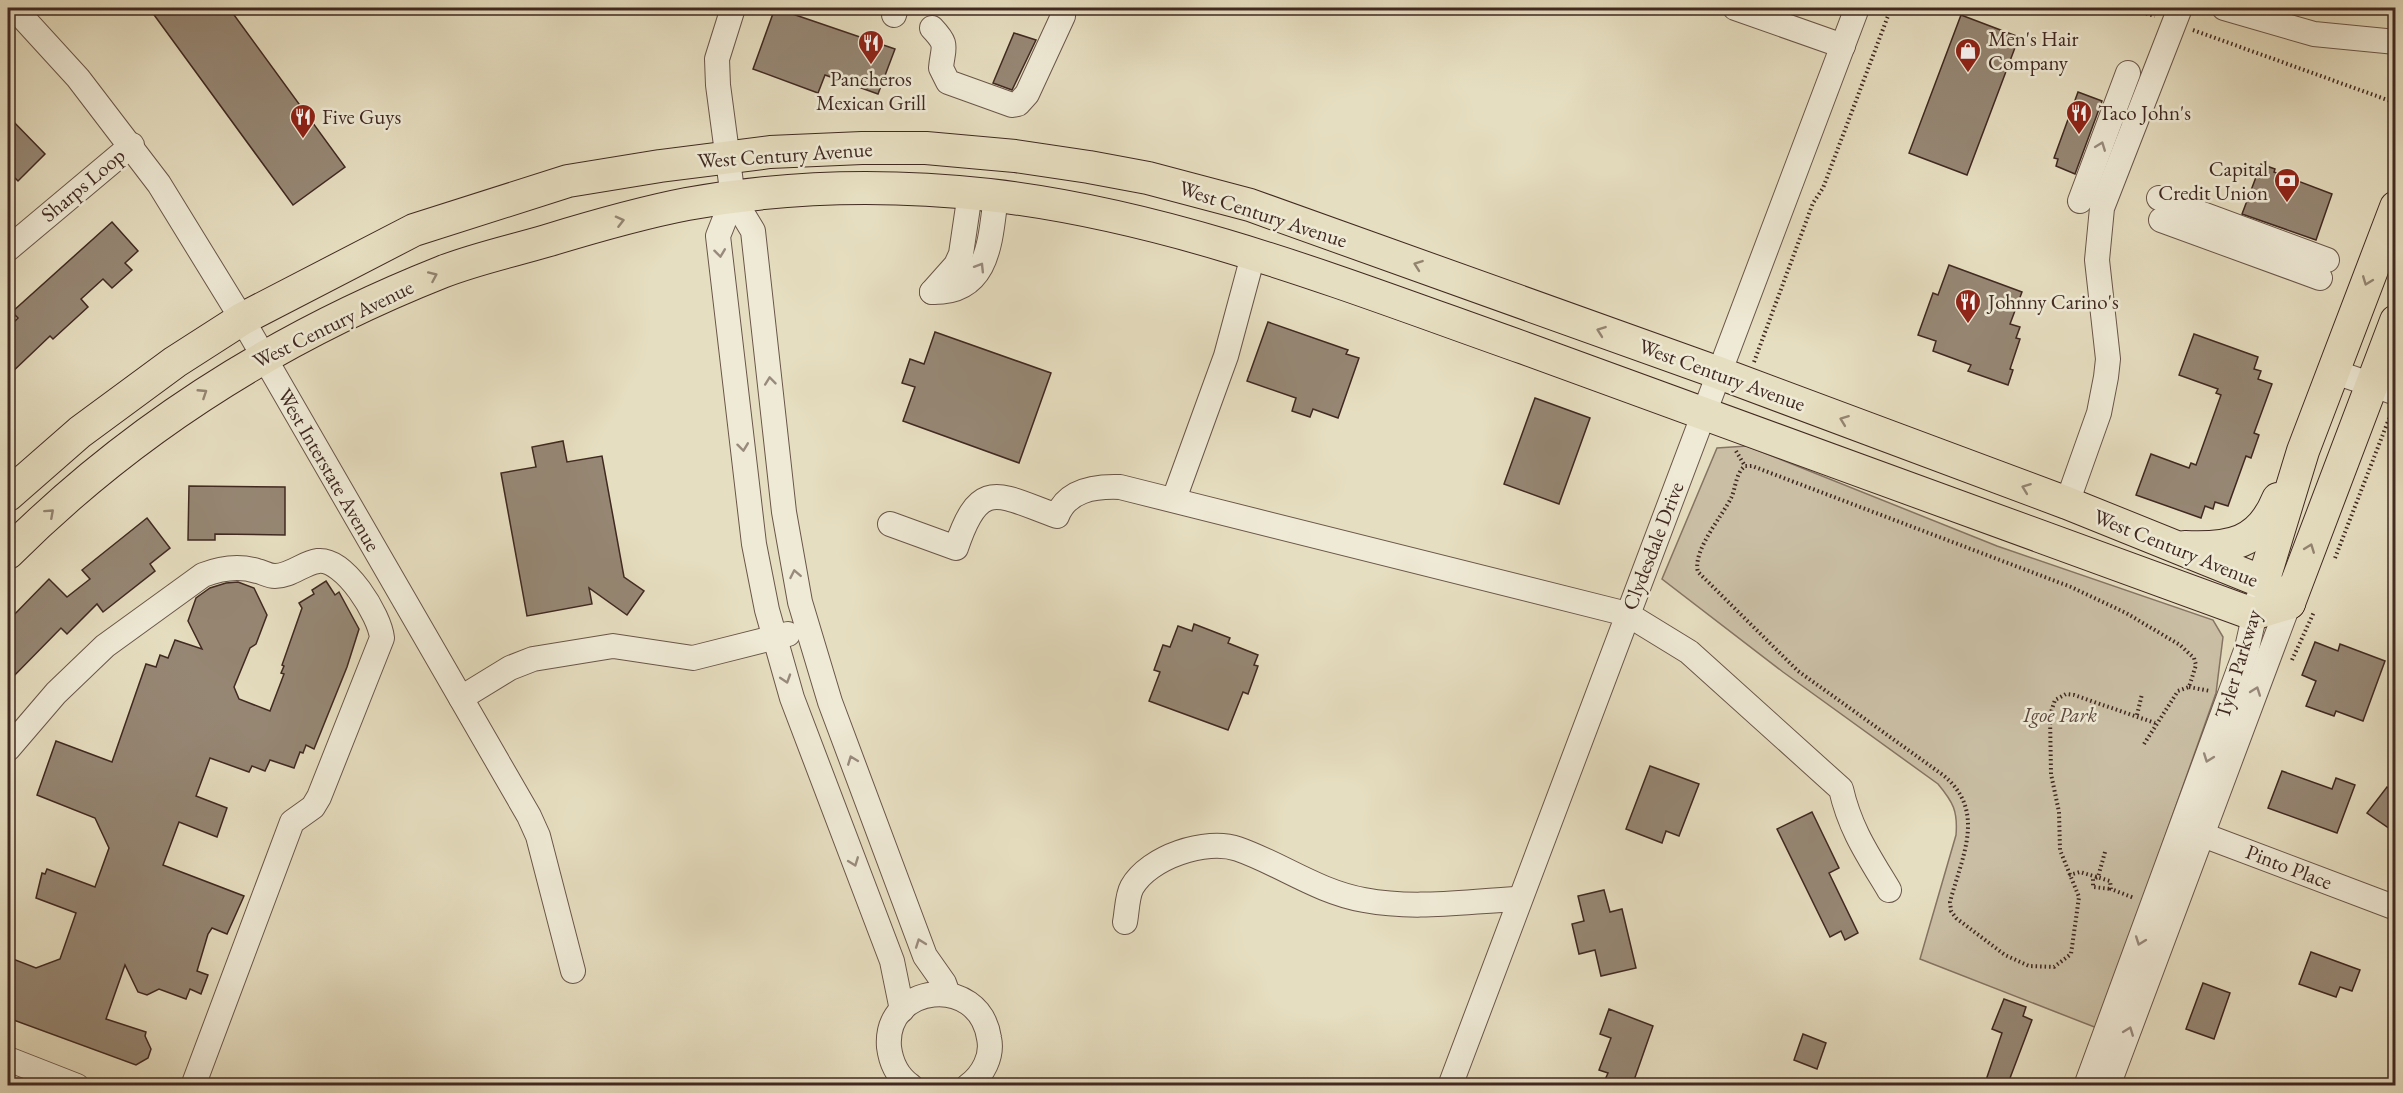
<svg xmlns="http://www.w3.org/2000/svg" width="2403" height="1093" viewBox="0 0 2403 1093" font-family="'EB Garamond',serif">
<rect width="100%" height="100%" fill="#e6dec0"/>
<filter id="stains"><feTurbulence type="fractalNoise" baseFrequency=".00333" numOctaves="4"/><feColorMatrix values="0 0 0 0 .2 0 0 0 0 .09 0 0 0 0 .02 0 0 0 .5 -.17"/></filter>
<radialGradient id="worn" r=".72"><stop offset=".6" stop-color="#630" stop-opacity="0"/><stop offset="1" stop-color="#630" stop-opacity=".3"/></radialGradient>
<path fill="#cabfa5" stroke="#857463" stroke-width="1.5" d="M1747,446L1997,546L2213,620L2223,637L2216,693L2097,1028L1920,959L1956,835C1958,811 1953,802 1938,784L1783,672L1662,579L1717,448Z"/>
<g fill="#968774" stroke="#402921" stroke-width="1.5">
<polygon points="149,8 229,8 345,167 293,205"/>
<polygon points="775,8 895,49 878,94 825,75 818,93 753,69"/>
<polygon points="1961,15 2019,37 1967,175 1909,153"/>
<polygon points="1014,33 1036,40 1012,90 993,83"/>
<polygon points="2078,92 2102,101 2075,174 2056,166 2058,159 2054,158"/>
<polygon points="8,116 45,154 18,181 8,171"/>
<polygon points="2261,164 2275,169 2274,172 2332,194 2316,240 2242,214"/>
<polygon points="112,222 138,251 125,263 132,270 112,288 103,279 81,299 88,307 53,339 50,336 8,376 8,328 18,318 12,312"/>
<polygon points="1949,265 2022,292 2010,324 2020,327 2016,338 2020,339 2010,369 2013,370 2008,385 1968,371 1971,365 1933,351 1936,341 1918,335 1933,293 1938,295"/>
<polygon points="1268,322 1348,350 1346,354 1359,358 1338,418 1313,409 1310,417 1292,411 1296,398 1247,381"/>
<polygon points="935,332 1051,373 1019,463 903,421 915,387 902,383 910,359 924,364"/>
<polygon points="2194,334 2258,357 2254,369 2261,371 2258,379 2272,384 2254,433 2259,435 2251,458 2246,456 2228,506 2215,502 2213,509 2205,506 2201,518 2136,495 2151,454 2189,468 2191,463 2196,465 2221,395 2216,393 2218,389 2179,375"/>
<polygon points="1535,398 1590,418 1559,504 1504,484"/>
<polygon points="563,441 567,462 602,456 624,577 644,591 627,615 589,588 592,604 527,616 501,473 536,467 532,447"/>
<polygon points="189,486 285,487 285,535 215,534 215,540 188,540"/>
<polygon points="147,518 170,548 150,564 155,571 103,612 97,604 67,634 61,628 8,682 8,621 49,579 67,597 90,579 82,570"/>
<polygon points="326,581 335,595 339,592 359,629 347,667 314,749 306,745 303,753 300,752 294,768 270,760 265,771 252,766 249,772 210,758 196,796 227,808 217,837 179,822 163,865 244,896 227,934 212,928 208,934 197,971 208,975 201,994 190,989 186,999 159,989 147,995 138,992 125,965 106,1019 146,1032 145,1036 151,1049 148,1058 136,1065 8,1018 8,957 36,968 60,959 76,913 36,898 42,873 45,874 47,869 95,887 109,848 95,818 37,795 56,741 112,762 146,664 156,667 160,655 168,658 175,640 202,649 188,621 196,598 210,588 226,583 238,582 254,588 267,615 256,644 250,648 234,687 239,699 270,711 284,674 281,673 284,666 282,665 302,608 299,603 314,594 312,590"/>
<polygon points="1194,624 1230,638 1228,643 1258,655 1254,665 1258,666 1248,694 1243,692 1228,730 1149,701 1160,672 1154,670 1163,645 1170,647 1178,626 1192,631"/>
<polygon points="2315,642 2338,651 2340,644 2385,661 2363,721 2336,711 2334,716 2306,706 2316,681 2302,675"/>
<polygon points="1650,766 1699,784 1679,836 1666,831 1662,843 1626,829"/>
<polygon points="2282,771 2332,789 2336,778 2355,785 2337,833 2268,808"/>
<polygon points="2387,787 2396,793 2396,833 2367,813"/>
<polygon points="1812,812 1839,868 1829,873 1858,933 1845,940 1841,931 1830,937 1777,829"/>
<polygon points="1604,890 1610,912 1622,909 1636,968 1601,976 1595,950 1579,954 1572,924 1584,921 1578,896"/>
<polygon points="2311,952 2360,970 2352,991 2340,987 2336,997 2299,984"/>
<polygon points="2203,983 2230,993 2214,1039 2186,1029"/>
<polygon points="2004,999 2026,1007 2023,1016 2032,1020 2007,1086 1984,1086 2002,1033 1992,1029"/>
<polygon points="1609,1009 1653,1026 1632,1086 1614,1086 1604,1082 1608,1073 1599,1070 1611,1038 1600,1034"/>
<polygon points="1803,1034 1826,1043 1817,1069 1794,1060"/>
</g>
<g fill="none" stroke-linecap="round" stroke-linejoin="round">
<defs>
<g id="minor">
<polyline points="14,8 78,78 159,184 242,319 529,816 538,836 573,971"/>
<polyline points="733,8 717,59 718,85 733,198 753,231 784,512 800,602 830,702 925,956 944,983 948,994"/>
<polyline points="1735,8 1843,46"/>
<polyline points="2224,8 2314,34 2396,42"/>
<polyline points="894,15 896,8"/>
<path d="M932,28C949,46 943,46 941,68L948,82L1012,105L1018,104L1027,94L1063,16"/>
<polyline points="733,198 718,236 754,544 767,610 792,698 892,961 902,1010"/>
<polyline points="2159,198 2327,260"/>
<polyline points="2080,201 2128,73"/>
<polyline points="2161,220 2320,278"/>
<polyline points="8,249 132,145"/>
<path d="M932,292C990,293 990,240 996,196"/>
<polyline points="932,292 956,265 961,254 970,193"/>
<polyline points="2332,371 2396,393"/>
<polyline points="1174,499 1226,356 1254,252"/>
<polyline points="2067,503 2099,413 2106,377 2108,359 2097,260 2102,208 2180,8"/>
<path d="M890,524L956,548C980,476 998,495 1057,516C1067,490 1094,486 1120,487L1627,614L1689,652L1841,789C1850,829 1868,855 1889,890"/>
<polyline points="461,698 510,668 533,659 613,646 693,658 788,634"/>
<path d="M8,749L56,693L105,646L203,575C221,568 238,565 257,571C263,572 268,576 275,576C291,576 303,563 318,561C345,558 380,616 382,638L319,797L313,807L292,822L193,1086"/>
<polyline points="2187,829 2396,908"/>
<path d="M1125,922C1127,912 1127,896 1132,887C1149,857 1206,838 1238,849C1281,864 1318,892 1364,900C1416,910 1467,901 1519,899"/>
<polyline points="8,1059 77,1086"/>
<path d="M911,1086C898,1077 891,1063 889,1047C884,984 979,973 989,1038C993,1056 983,1075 968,1086"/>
<polyline points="1450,1086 1857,8"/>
<polyline points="2086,1086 2247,648 2258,599"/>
<polyline points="2108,1086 2289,603"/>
</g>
<g id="major">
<polyline points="8,495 80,432 175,362 242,319 414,230 568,181 660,166 770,152 862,148 926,148 1015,156 1089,167 1148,178 1250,205 1719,373 2067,503 2263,582 2289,603"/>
<path d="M2185,547C2229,549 2260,544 2278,499"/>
<path d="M8,553C132,429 278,337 442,272C475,259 512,251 546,241C592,227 640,213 687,204C785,186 890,184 989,195C1174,216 1351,287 1524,348C1768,435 2010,526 2253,614L2289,603"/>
<polyline points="2263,582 2303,451 2396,207"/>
<polyline points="2289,603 2396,321"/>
</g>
</defs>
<use href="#minor" stroke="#6a5649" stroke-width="26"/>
<use href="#major" stroke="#402921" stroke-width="34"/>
<g stroke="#402921" stroke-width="4" stroke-dasharray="1.5 3" stroke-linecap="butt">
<polyline points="2129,8 2155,16"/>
<polyline points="2193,30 2396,103"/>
<polyline points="1754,362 1813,203 1823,188 1891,8"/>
<polyline points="1736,451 1745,466"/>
<polyline points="2335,558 2392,411"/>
<polyline points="2292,660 2314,612"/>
<polyline points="2189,687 2210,691"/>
<polyline points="2137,715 2142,694"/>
<path d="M2144,744L2178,691L2189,687L2196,665L2194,658L2180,645L2126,613L2071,587L1752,466H1745C1736,473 1736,486 1732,496C1723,516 1692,550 1698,572L1798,671L1943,775C1987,811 1962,856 1950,902L1951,911L1956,918L2005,955L2029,966L2054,967L2071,954L2079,897L2060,850L2059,812L2051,774L2050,715L2055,700L2066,694L2074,695L2155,723"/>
<polyline points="2105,852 2098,877 2093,879 2093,887 2111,889"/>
<polyline points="2069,875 2080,872 2110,881 2111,889 2134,898"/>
</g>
<use href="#minor" stroke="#efead6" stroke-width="24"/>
<use href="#major" stroke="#e6dec0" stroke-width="32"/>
</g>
<defs><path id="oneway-chevron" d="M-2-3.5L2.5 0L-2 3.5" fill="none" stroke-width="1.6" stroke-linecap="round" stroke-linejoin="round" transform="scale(1.5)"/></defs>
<g stroke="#988a7c">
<use href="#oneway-chevron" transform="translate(2101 146) rotate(-69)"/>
<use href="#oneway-chevron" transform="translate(720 253) rotate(83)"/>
<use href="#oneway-chevron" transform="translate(980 267) rotate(-58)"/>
<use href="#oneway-chevron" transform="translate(770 381) rotate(-96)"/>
<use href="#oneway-chevron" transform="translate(743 447) rotate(83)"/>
<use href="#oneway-chevron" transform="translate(795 574) rotate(-101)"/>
<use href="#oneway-chevron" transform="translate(786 679) rotate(72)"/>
<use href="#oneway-chevron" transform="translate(2256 691) rotate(-70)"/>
<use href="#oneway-chevron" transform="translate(2208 758) rotate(110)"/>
<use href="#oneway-chevron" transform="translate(852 760) rotate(-111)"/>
<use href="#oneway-chevron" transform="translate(854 862) rotate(69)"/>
<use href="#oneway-chevron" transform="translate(2140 941) rotate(110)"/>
<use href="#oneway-chevron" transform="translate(920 943) rotate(-110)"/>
<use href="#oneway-chevron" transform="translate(2129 1031) rotate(-69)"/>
</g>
<g stroke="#938470">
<use href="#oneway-chevron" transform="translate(620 221) rotate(-14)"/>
<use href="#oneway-chevron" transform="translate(1418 265) rotate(-160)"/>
<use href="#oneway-chevron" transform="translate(433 276) rotate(-24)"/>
<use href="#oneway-chevron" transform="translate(2367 281) rotate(111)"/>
<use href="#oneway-chevron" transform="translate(1601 331) rotate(-160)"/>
<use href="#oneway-chevron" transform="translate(203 393) rotate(-33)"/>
<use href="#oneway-chevron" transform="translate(1844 420) rotate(-159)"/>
<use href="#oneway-chevron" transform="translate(2026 488) rotate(-159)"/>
<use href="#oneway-chevron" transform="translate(50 513) rotate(-42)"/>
<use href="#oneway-chevron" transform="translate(2310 548) rotate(-69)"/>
</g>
<defs>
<symbol id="restaurant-pin" viewBox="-11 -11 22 30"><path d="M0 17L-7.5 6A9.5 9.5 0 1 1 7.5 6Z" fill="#8f2418" stroke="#efead6"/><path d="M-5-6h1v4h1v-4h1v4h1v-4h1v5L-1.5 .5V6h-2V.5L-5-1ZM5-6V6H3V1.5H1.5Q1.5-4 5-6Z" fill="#fff"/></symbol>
<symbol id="shop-pin" viewBox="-11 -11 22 30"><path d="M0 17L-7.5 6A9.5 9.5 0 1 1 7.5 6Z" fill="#8f2418" stroke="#efead6"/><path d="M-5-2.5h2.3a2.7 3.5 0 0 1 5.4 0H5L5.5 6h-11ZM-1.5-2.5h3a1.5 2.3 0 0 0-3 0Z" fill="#fff"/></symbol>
<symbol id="bank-pin" viewBox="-11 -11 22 30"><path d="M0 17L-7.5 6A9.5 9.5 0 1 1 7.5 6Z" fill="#8f2418" stroke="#efead6"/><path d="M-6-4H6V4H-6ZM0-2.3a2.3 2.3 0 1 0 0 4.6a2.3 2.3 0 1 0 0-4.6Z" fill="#fff"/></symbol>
</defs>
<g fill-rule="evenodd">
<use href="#restaurant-pin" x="856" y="28" width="30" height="40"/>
<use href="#shop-pin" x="1953" y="36" width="30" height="40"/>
<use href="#restaurant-pin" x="2064" y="98" width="30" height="40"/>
<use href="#restaurant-pin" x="288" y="102" width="30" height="40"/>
<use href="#bank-pin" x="2272" y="166" width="30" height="40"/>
<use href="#restaurant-pin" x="1953" y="287" width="30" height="40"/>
</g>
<g text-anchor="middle" stroke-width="5" stroke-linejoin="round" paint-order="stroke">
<g font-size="21" fill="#402921" stroke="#efead6" text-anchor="start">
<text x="1988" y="46">Men's Hair<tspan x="1988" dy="24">Company</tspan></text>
<text x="871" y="86" text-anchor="middle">Pancheros<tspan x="871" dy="24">Mexican Grill</tspan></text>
<text x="2098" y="120">Taco John's</text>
<text x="322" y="124">Five Guys</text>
<text x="2268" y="176" text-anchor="end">Capital<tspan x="2268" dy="24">Credit Union</tspan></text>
<text x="1988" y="309">Johnny Carino's</text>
</g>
<g font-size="21" fill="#402921" stroke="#efead6">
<text transform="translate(785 155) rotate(-4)" y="7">West Century Avenue</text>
<text transform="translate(83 185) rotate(-40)" y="7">Sharps Loop</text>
<text transform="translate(1263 214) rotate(18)" y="7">West Century Avenue</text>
<text transform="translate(333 324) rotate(-26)" y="7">West Century Avenue</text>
<text transform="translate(1722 375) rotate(20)" y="7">West Century Avenue</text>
<text transform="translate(329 470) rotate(60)" y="7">West Interstate Avenue</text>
<text transform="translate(1653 546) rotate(-69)" y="7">Clydesdale Drive</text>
<text transform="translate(2176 548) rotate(22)" y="7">West Century Avenue</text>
<text transform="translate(2238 664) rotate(-73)" y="7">Tyler Parkway</text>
<text transform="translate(2289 867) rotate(21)" y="7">Pinto Place</text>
</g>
<g font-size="21" font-style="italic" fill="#5c473b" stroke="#efead6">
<text x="2060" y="722">Igoe Park</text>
</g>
</g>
<rect width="2403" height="1093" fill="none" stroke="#e6dec0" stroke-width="30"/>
<rect x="9" y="9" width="2385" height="1075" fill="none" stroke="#402921" stroke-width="3"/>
<rect x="15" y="15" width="2373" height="1063" fill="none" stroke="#402921" stroke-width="1.5"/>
<rect width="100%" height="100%" filter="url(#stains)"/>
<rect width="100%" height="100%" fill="url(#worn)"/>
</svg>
